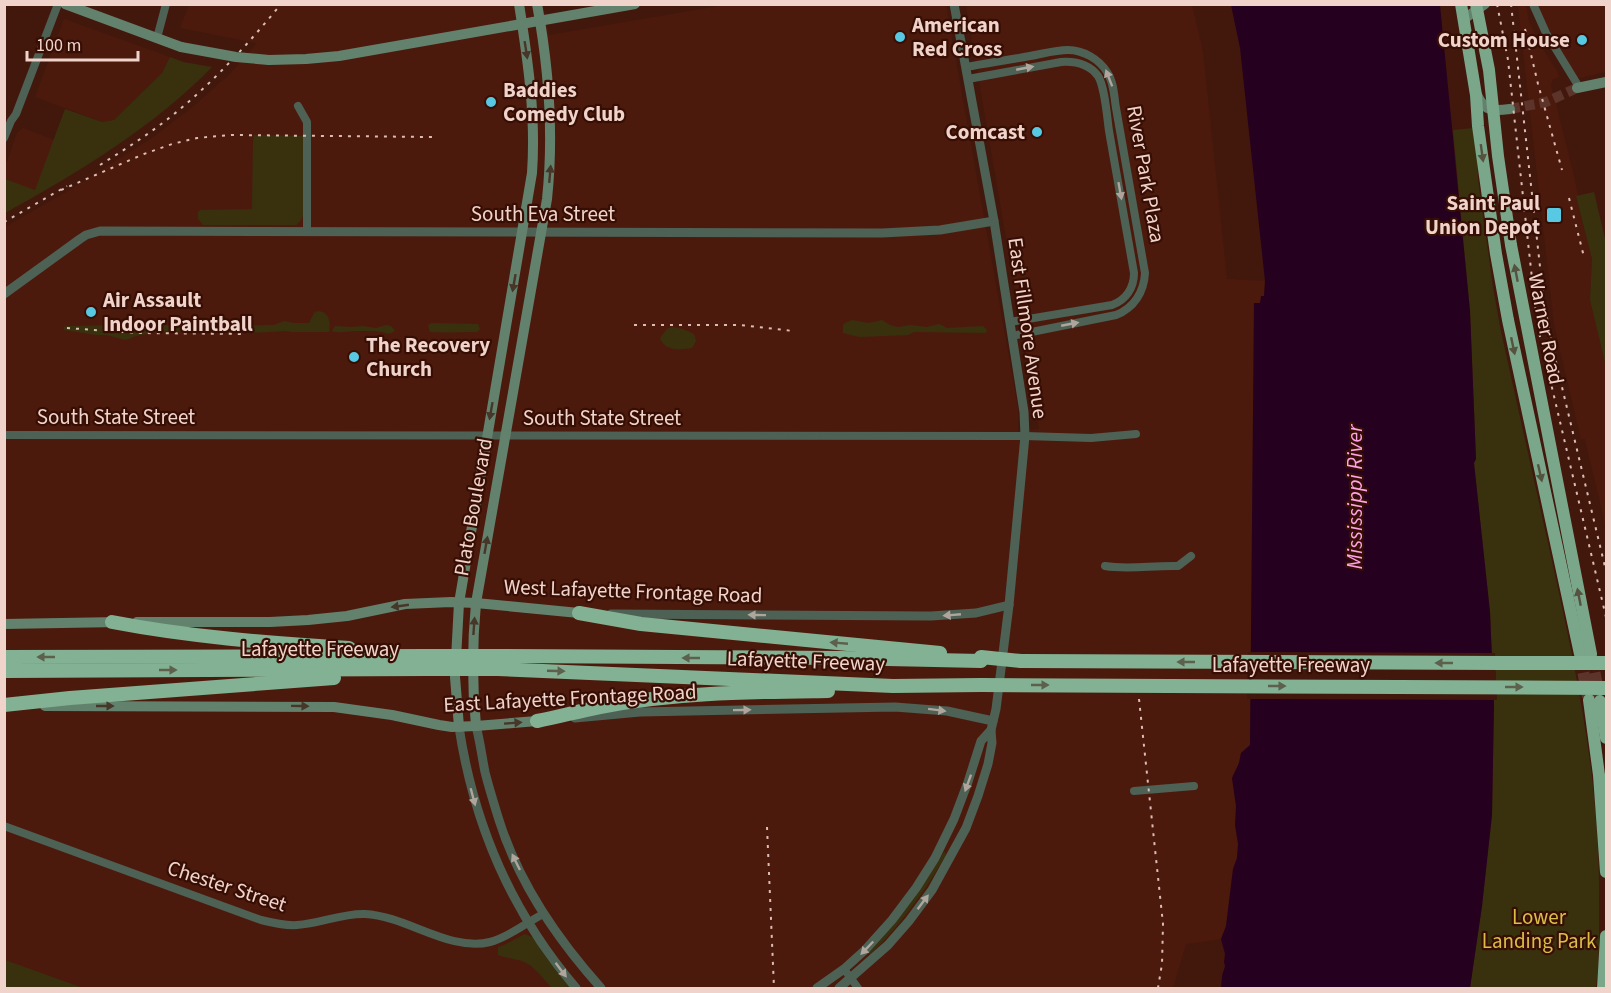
<svg xmlns="http://www.w3.org/2000/svg" width="1611" height="993" viewBox="0 0 1611 993" font-family="'Source Sans 3',sans-serif">
<rect width="100%" height="100%" fill="#42180d"/>
<g fill="#4c1a0d">
<polygon points="189,5 543,5 549,35 725,5 946,5 1018,408 1018,431 1039,429 966,5 1192,5 1203,52 1227,279 1265,281 1264,296 1260,303 1254,304 1250,745 1241,753 1239,763 1232,778 1236,806 1235,825 1238,843 1237,858 1233,869 1226,926 1221,939 1186,944 1173,988 13,988 5,986 5,227 68,191 155,136 195,105 231,73 257,43 180,28"/>
<polygon points="1518,5 1526,5 1529,22 1542,48 1557,71 1559,77 1553,79 1551,85 1572,168 1578,196 1576,197 1592,259 1590,300 1606,367 1606,528 1585,439 1581,439 1554,324"/>
<polygon points="1536,5 1606,5 1606,72 1580,78 1577,77 1540,14"/>
<polygon points="64,19 170,57 162,73 114,120 102,122 35,97"/>
<polygon points="23,128 54,140 35,191 5,179 4,161 7,162 17,133"/>
</g>
<g fill="#39310e">
<path d="M170,57L183,62L212,67C155,126 76,174 5,213V179L35,190L65,109L102,122L114,120L162,73Z"/>
<path d="M1473,128L1477,153L1478,180L1493,287L1500,327C1517,404 1534,480 1551,557C1576,669 1600,782 1599,898C1599,928 1600,959 1596,988H1470L1482,906L1492,815L1494,705L1490,612L1474,463L1476,459L1470,311L1453,130Z"/>
<polygon points="254,135 303,136 303,216 301,220 296,225 203,225 198,219 198,212 201,210 252,209 253,141"/>
<polygon points="1594,192 1606,243 1606,367 1590,300 1592,259 1576,196"/>
<path d="M318,311C329,312 331,322 329,332H292L286,331L249,333L160,331L136,336L126,340L106,335H96L64,330V327L66,326L128,325L153,323L158,325L197,326C203,326 204,321 210,319L215,321H230L241,326L274,325L284,321L294,323H309L314,313Z"/>
<polygon points="852,320 869,323 882,320 890,325 898,327 910,325 927,327 939,324 947,328 983,326 987,330 986,333 914,332 908,335 859,337 843,333 843,325 845,323"/>
<path d="M432,323L478,324L480,329L477,332H474C459,332 444,333 430,332L428,325Z"/>
<path d="M386,325L391,326L395,331L389,334C379,330 366,331 356,331C347,331 340,334 332,331L335,326L351,327L363,326L376,328Z"/>
<path d="M672,327L683,329L694,334L696,341L692,348C679,350 665,351 660,338L667,329Z"/>
<path d="M945,852L946,855C925,891 901,924 871,954H868V952C897,922 922,890 943,853Z"/>
<path d="M525,934L534,938L556,969L572,988H552C544,980 534,965 522,961C514,958 508,959 498,955V947L504,945Z"/>
<polygon points="4,960 5,960 83,988 5,988"/>
</g>
<polygon fill="#26001f" points="1231,5 1440,5 1470,311 1476,459 1474,463 1490,612 1494,705 1492,815 1482,906 1470,988 1221,988 1222,976 1225,966 1224,962 1225,954 1221,939 1226,926 1233,869 1237,858 1238,844 1235,825 1236,806 1232,778 1239,763 1241,753 1250,745 1254,303 1260,303 1261,296 1264,296 1265,281 1240,48"/>
<polygon fill="#42180d" points="1248,652 1495,653 1497,700 1247,699"/>
<g fill="none" stroke-linecap="round" stroke-linejoin="round">
<polyline stroke="#5c342a" stroke-width="10" stroke-dasharray="10 5" stroke-linecap="butt" points="1510,109 1546,102 1577,88"/>
<g stroke="#5c342a" stroke-width="12" stroke-dasharray="12 6" stroke-linecap="butt">
<polyline points="1580,655 1588,697"/>
<polyline points="1591,655 1599,696"/>
</g>
<g stroke="#4e6155" stroke-width="8">
<polyline points="1533,4 1546,33 1579,87"/>
<polyline points="157,38 166,4"/>
<path d="M966,67C987,63 1009,60 1030,56C1042,54 1055,50 1068,50C1083,50 1099,59 1107,72C1114,82 1114,96 1116,108L1145,273C1144,292 1134,308 1116,315L1012,336"/>
<path d="M968,79L1061,62C1075,61 1089,64 1098,76C1105,87 1107,117 1109,131C1117,178 1126,226 1134,273C1134,288 1126,300 1112,305L1010,322"/>
<polyline points="298,106 307,122 307,231"/>
<polyline points="4,138 11,121 16,114 58,4"/>
<polyline points="4,435 1025,436 1091,438 1136,434"/>
<path d="M1105,566C1129,570 1153,565 1178,566L1191,556"/>
<polyline points="1134,791 1194,786"/>
<path d="M4,826L261,920C273,923 285,926 297,925C320,924 342,913 365,914C407,916 449,952 490,942C509,937 526,923 543,914"/>
<polyline points="844,969 858,988"/>
</g>
<g stroke="#4e6155" stroke-width="9">
<polyline points="4,294 80,239 86,235 100,231 882,233 940,230 994,221"/>
<polyline points="611,614 931,616 976,613 1009,605"/>
<polyline points="575,718 640,712 895,707 947,711 993,721"/>
<path d="M476,726C480,741 482,757 485,772C489,788 494,804 499,820C519,884 557,939 601,988"/>
<path d="M459,727C474,826 511,912 576,988"/>
<polyline points="817,988 844,969 865,950 892,920 916,888 935,858 954,819 968,782 981,741 991,730"/>
<polyline points="839,988 888,945 909,921 932,890 966,828 978,796 988,764 992,743 991,730 996,709 1009,605 1025,436 1024,412 994,221 954,4"/>
</g>
<g stroke="#63826e" stroke-width="10">
<polyline points="65,4 181,47"/>
<polyline points="1464,19 1485,4"/>
<polyline points="269,60 306,59 339,56 635,4"/>
<polyline points="1577,88 1606,82"/>
<path d="M1477,95C1485,112 1493,111 1510,109"/>
<polyline points="137,622 270,622 308,620 347,616 405,604 451,602 476,603 579,613"/>
<polyline points="4,624 119,622"/>
<polyline points="45,706 334,707 392,715 439,725 452,727 476,726 537,721"/>
<path d="M476,726C472,685 472,645 476,603L547,199C554,133 549,69 537,4"/>
<path d="M459,727L455,677L459,603L532,173C536,116 528,61 519,4"/>
</g>
<g stroke="#7aa68a" stroke-width="12">
<polyline points="1461,4 1476,95 1478,126 1496,254 1508,320 1580,654"/>
<polyline points="1476,4 1489,70 1498,156 1511,245 1591,654"/>
<polyline points="1589,700 1599,775 1606,872"/>
<polyline points="1600,701 1606,738"/>
<polyline points="1603,988 1606,936"/>
</g>
<g stroke="#82b293" stroke-width="14">
<polyline points="579,613 641,624 940,653"/>
<path d="M112,622C190,637 269,643 349,648"/>
<polyline points="498,656 841,658 981,661"/>
<polyline points="4,657 428,656"/>
<polyline points="1021,661 1503,663"/>
<polyline points="498,669 893,686 981,685"/>
<polyline points="4,671 428,669"/>
<polyline points="4,705 70,698 334,678"/>
<path d="M537,721C558,717 579,711 600,707C675,692 752,692 828,691"/>
</g>
<g stroke="#dcbdb5" stroke-width="2" stroke-dasharray="3 6" stroke-linecap="butt">
<polyline points="1497,4 1508,60 1537,324 1606,617"/>
<polyline points="1511,4 1544,303 1556,362 1606,571"/>
<polyline points="1525,29 1538,84 1562,170"/>
<path d="M100,165C127,148 154,131 179,110C216,79 250,42 281,4"/>
<polyline points="61,190 144,154 172,144 197,138 231,135 432,137"/>
<polyline points="1569,198 1584,257"/>
<polyline points="4,222 67,186"/>
<polyline points="634,325 740,325 793,331"/>
<polyline points="67,328 136,333 246,334"/>
<polyline points="1139,699 1163,924 1162,964 1158,988"/>
<polyline points="767,827 774,988"/>
</g>
<polyline stroke="#63826e" stroke-width="10" points="181,47 236,57 269,60"/>
<g stroke="#82b293" stroke-width="14">
<polyline points="428,656 498,656"/>
<polyline points="981,657 1021,661"/>
<polyline points="1503,663 1606,663"/>
<polyline points="428,669 498,669"/>
<polyline points="981,685 1606,688"/>
</g>
</g>
<defs><path id="oneway-solid" d="M-6-.8H1V-3.2L6.5 0L1 3.2V.8H-6Z" transform="scale(1.5)"/></defs>
<g fill="#463729">
<use href="#oneway-solid" transform="translate(526 50) rotate(81)"/>
<use href="#oneway-solid" transform="translate(550 174) rotate(-85)"/>
<use href="#oneway-solid" transform="translate(514 283) rotate(100)"/>
<use href="#oneway-solid" transform="translate(491 411) rotate(100)"/>
<use href="#oneway-solid" transform="translate(486 545) rotate(-80)"/>
<use href="#oneway-solid" transform="translate(400 606) rotate(172)"/>
<use href="#oneway-solid" transform="translate(474 626) rotate(-86)"/>
<use href="#oneway-solid" transform="translate(105 706)"/>
<use href="#oneway-solid" transform="translate(300 706) rotate(1)"/>
<use href="#oneway-solid" transform="translate(513 723) rotate(-4)"/>
</g>
<g fill="#afa59c">
<use href="#oneway-solid" transform="translate(1025 68) rotate(-11)"/>
<use href="#oneway-solid" transform="translate(1109 78) rotate(-111)"/>
<use href="#oneway-solid" transform="translate(1120 191) rotate(80)"/>
<use href="#oneway-solid" transform="translate(1070 324) rotate(-11)"/>
<use href="#oneway-solid" transform="translate(757 615) rotate(-179)"/>
<use href="#oneway-solid" transform="translate(952 615) rotate(175)"/>
<use href="#oneway-solid" transform="translate(742 710) rotate(-1)"/>
<use href="#oneway-solid" transform="translate(937 710) rotate(7)"/>
<use href="#oneway-solid" transform="translate(968 783) rotate(110)"/>
<use href="#oneway-solid" transform="translate(473 797) rotate(75)"/>
<use href="#oneway-solid" transform="translate(516 862) rotate(-116)"/>
<use href="#oneway-solid" transform="translate(923 902) rotate(-53)"/>
<use href="#oneway-solid" transform="translate(867 948) rotate(134)"/>
<use href="#oneway-solid" transform="translate(561 970) rotate(53)"/>
</g>
<g fill="#555240">
<use href="#oneway-solid" transform="translate(1482 153) rotate(82)"/>
<use href="#oneway-solid" transform="translate(1516 273) rotate(-101)"/>
<use href="#oneway-solid" transform="translate(1513 346) rotate(78)"/>
<use href="#oneway-solid" transform="translate(1540 473) rotate(77)"/>
<use href="#oneway-solid" transform="translate(1579 597) rotate(-101)"/>
</g>
<g fill="#5c604c">
<use href="#oneway-solid" transform="translate(839 643) rotate(-175)"/>
<use href="#oneway-solid" transform="translate(46 657) rotate(180)"/>
<use href="#oneway-solid" transform="translate(691 658) rotate(-180)"/>
<use href="#oneway-solid" transform="translate(1186 662) rotate(-180)"/>
<use href="#oneway-solid" transform="translate(1444 663) rotate(-180)"/>
<use href="#oneway-solid" transform="translate(168 670)"/>
<use href="#oneway-solid" transform="translate(556 671) rotate(2)"/>
<use href="#oneway-solid" transform="translate(1040 685)"/>
<use href="#oneway-solid" transform="translate(1277 686)"/>
<use href="#oneway-solid" transform="translate(1514 687)"/>
</g>
<g fill="#58c9e3" stroke="#370e04" stroke-width="2">
<circle cx="900" cy="37" r="6"/>
<circle cx="1582" cy="40" r="6"/>
<circle cx="491" cy="102" r="6"/>
<circle cx="1037" cy="132" r="6"/>
<rect x="1546" y="207" width="16" height="16" rx="3"/>
<circle cx="91" cy="312" r="6"/>
<circle cx="354" cy="357" r="6"/>
</g>
<g text-anchor="middle" stroke-width="4.5" stroke-linejoin="round" paint-order="stroke">
<g font-size="21" font-weight="bold" fill="#f0d3cb" stroke="#370e04" text-anchor="start">
<text x="912" y="32">American<tspan x="912" dy="24">Red Cross</tspan></text>
<text x="1570" y="47" text-anchor="end">Custom House</text>
<text x="503" y="97">Baddies<tspan x="503" dy="24">Comedy Club</tspan></text>
<text x="1025" y="139" text-anchor="end">Comcast</text>
<text x="1540" y="210" text-anchor="end">Saint Paul<tspan x="1540" dy="24">Union Depot</tspan></text>
<text x="103" y="307">Air Assault<tspan x="103" dy="24">Indoor Paintball</tspan></text>
<text x="366" y="352">The Recovery<tspan x="366" dy="24">Church</tspan></text>
</g>
<g font-size="21" fill="#f0d3cb" stroke="#370e04">
<text transform="translate(1146 174) rotate(80)" y="7">River Park Plaza</text>
<text x="543" y="221">South Eva Street</text>
<text transform="translate(1028 328) rotate(82)" y="7">East Fillmore Avenue</text>
<text transform="translate(1546 329) rotate(79)" y="7">Warner Road</text>
<text x="116" y="424">South State Street</text>
<text x="602" y="425">South State Street</text>
<text transform="translate(473 507) rotate(-80)" y="7">Plato Boulevard</text>
<text transform="translate(633 591) rotate(2)" y="7">West Lafayette Frontage Road</text>
<text x="320" y="656">Lafayette Freeway</text>
<text transform="translate(806 661) rotate(2)" y="7">Lafayette Freeway</text>
<text x="1291" y="672">Lafayette Freeway</text>
<text transform="translate(570 698) rotate(-3)" y="7">East Lafayette Frontage Road</text>
<text transform="translate(227 886) rotate(18)" y="7">Chester Street</text>
</g>
<g font-size="21" fill="#dabe47" stroke="#370e04">
<text x="1539" y="924">Lower<tspan x="1539" dy="24">Landing Park</tspan></text>
</g>
<g font-size="22" font-style="italic" fill="#fea2e8" stroke="#370e04">
<text transform="translate(1354 497) rotate(-90)" y="8">Mississippi River</text>
</g>
</g>
<rect width="1611" height="993" fill="none" stroke="#f0d3cb" stroke-width="12"/>
<path d="M27 51v9h111v-9" fill="none" stroke="#f0d3cb" stroke-width="3"/>
<text x="36" y="51" font-size="18" fill="#f0d3cb" stroke="#370e04" stroke-width="4.5" paint-order="stroke">100 m</text>
</svg>
